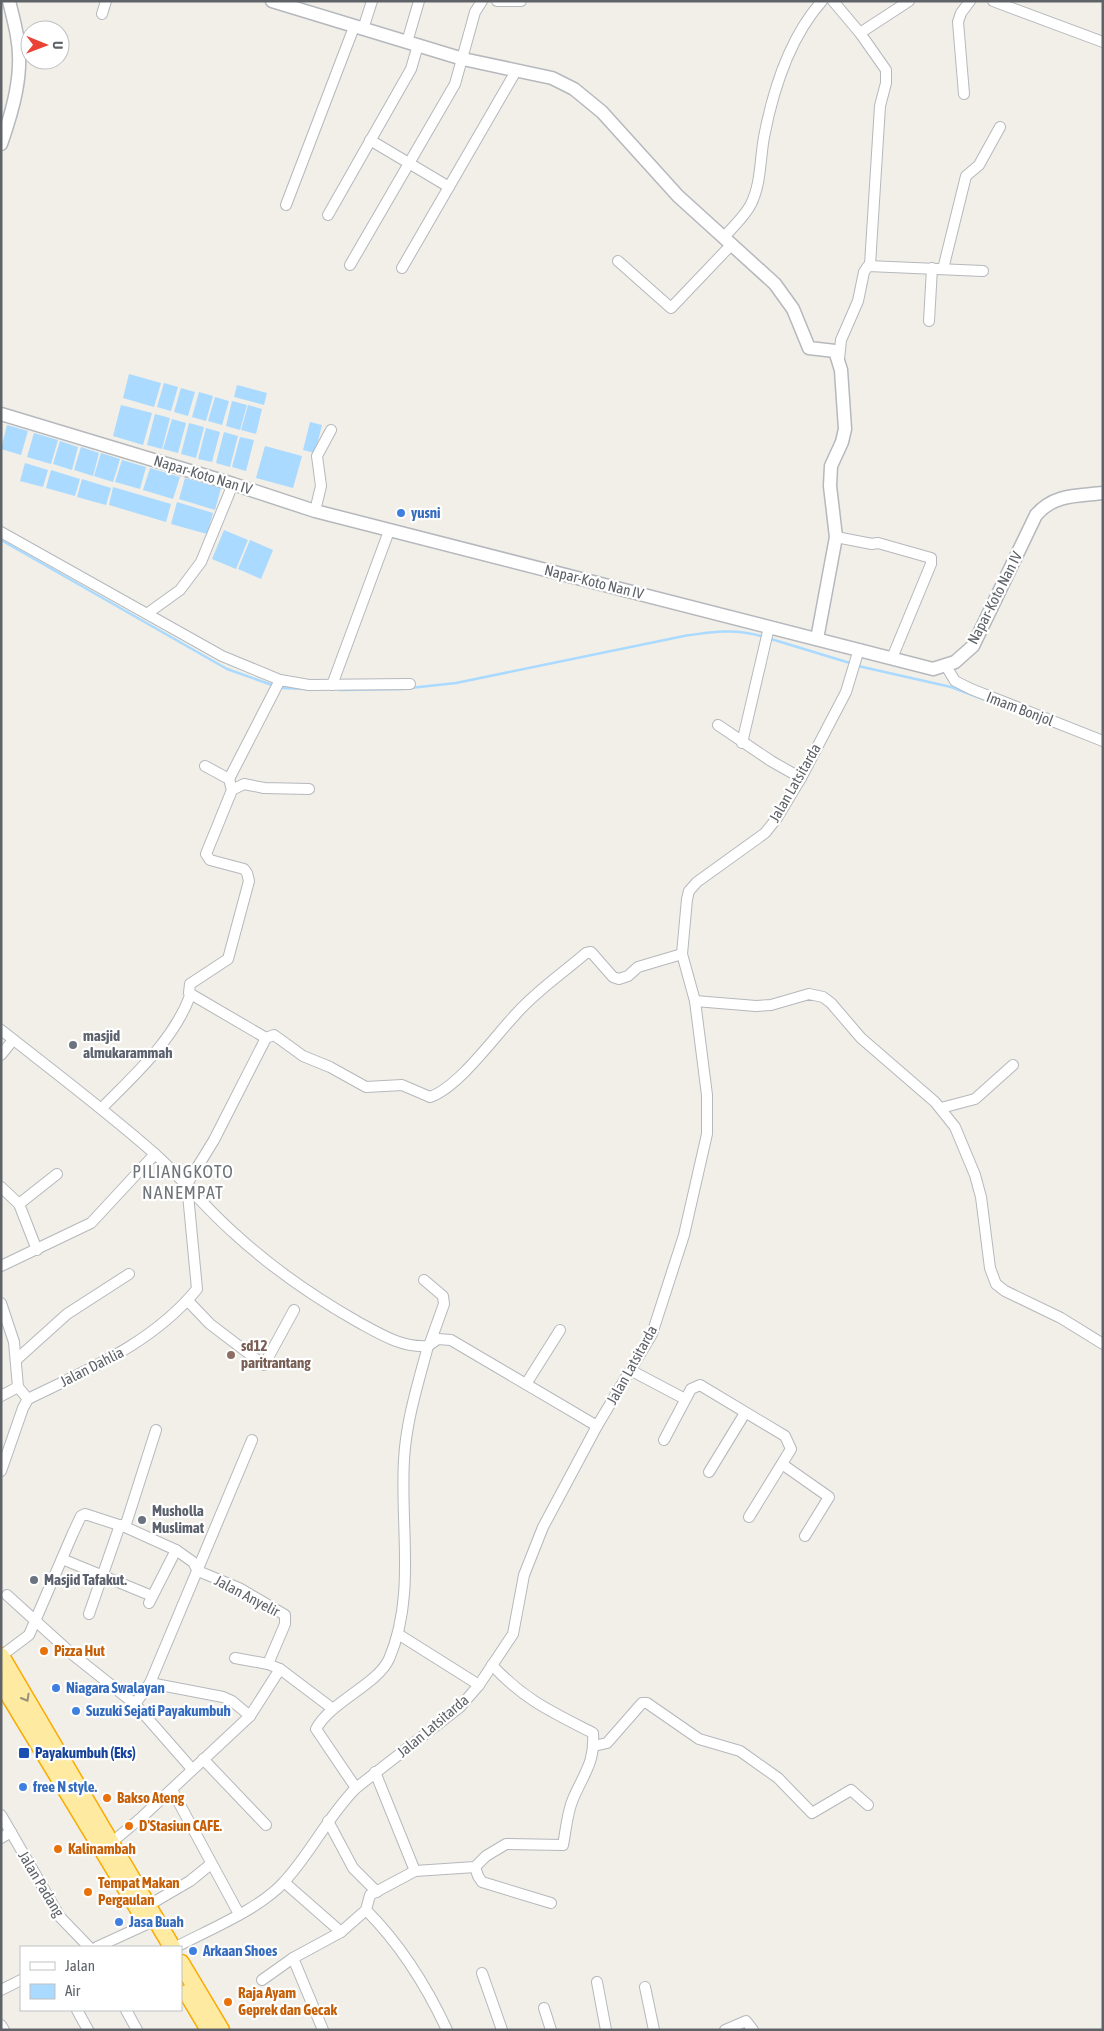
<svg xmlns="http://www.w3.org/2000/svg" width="1104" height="2031" viewBox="0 0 1104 2031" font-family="'Asap Condensed',sans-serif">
<rect width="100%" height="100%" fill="#f1efe8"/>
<g fill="#aadaff">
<polygon points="129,374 161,383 154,407 123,398"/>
<polygon points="164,383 178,387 171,411 157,407"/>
<polygon points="237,385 267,393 264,405 234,397"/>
<polygon points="181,388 195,392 188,416 174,412"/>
<polygon points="199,392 213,396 206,421 192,417"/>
<polygon points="215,397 229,401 222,425 208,421"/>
<polygon points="232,401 247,405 240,430 226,426"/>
<polygon points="121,405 152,413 143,445 113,436"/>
<polygon points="248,405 262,409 256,434 241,430"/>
<polygon points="155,414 170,418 162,449 147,445"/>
<polygon points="172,419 186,423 178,453 163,449"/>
<polygon points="310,422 322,425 315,453 303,450"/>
<polygon points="189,423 204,427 196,458 181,454"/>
<polygon points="7,425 28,431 21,455 1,449"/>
<polygon points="206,428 220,432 212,462 198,459"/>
<polygon points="224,432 238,436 230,467 216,463"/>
<polygon points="34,433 58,440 51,464 27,457"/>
<polygon points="240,437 254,440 246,471 232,467"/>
<polygon points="60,441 78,447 72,470 53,464"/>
<polygon points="265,446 302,456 293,488 256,478"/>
<polygon points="81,447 99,453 93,476 74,470"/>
<polygon points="101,453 120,459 113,482 94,476"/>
<polygon points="122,460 146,467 140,489 115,482"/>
<polygon points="25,463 48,470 43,487 20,481"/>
<polygon points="150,468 180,477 173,499 143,490"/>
<polygon points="51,470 80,479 75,496 46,488"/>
<polygon points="185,478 221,488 215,510 179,499"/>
<polygon points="82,479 111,488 106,505 77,497"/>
<polygon points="113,487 171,504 166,522 109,505"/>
<polygon points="177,502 213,513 207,534 171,524"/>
<polygon points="224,530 248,540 236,569 212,559"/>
<polygon points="250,540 273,550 261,579 238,569"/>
</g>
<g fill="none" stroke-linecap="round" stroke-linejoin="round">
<g stroke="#aadaff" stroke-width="2.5">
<polyline points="1,540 227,669 275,686"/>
<polyline points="771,639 850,663"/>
<polyline points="858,666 951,687 996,704"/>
<polyline points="280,688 307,689"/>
<path d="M410,688L456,683L684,636C710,632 735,628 761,636"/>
<polyline points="340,690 405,689"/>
</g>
<defs>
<g id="minor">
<polyline points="497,1 521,1"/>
<polyline points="833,1 860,33 886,70 886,83 880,106 870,265"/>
<polyline points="993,1 1103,42"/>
<polyline points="102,14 106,1"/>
<polyline points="363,29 372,1"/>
<polyline points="860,33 909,1"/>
<polyline points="407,42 419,1"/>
<polyline points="964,94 958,22 961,13 970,1"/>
<polyline points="370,140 449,187"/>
<polyline points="286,205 354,27"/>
<polyline points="328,215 411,69 418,45"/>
<path d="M724,237C733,227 745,216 751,204C761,184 760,159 764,137C773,90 790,37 822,1"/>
<polyline points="618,261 671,308 732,244"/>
<polyline points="350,265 455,84 475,12 482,1"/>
<polyline points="402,268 516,71"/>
<polyline points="943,269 966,176 979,165 1000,127"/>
<polyline points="929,321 932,268"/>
<polyline points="839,359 841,340 858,301 864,272 868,266 983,271"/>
<polyline points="315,511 321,486 317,456 331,430"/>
<polyline points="1,532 222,656 280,680 309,685 410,684"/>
<polyline points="836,537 872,544 878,543 931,558 931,564 892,658"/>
<polyline points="148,613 180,590 201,562 233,484"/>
<polyline points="946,666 955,681 971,689 1103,741"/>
<polyline points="332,685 389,531"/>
<polyline points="718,725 771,761 801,778"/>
<polyline points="742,743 769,627"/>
<polyline points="205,766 229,779 232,790 244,784 264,788 309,789"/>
<polyline points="229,779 280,680"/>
<polyline points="232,790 206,854 210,860 244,869 247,873 249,881 228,959 190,984 189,993 266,1038"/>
<polyline points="695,1001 756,1006 771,1005 809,994 823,997 831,1003 861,1038 935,1102 955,1127 975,1175 981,1197 990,1268 996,1284 1005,1291 1061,1318 1103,1344"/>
<path d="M1,1030C53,1071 105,1110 155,1154C183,1179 206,1209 235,1234C272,1268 314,1297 358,1322C380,1334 402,1348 428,1346L438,1339L451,1340L597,1426"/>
<polyline points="1,1055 13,1040"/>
<path d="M102,1108C135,1074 173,1041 190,996"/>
<polyline points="941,1108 975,1099 1013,1065"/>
<polyline points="1,1187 19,1204 37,1250"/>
<polyline points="19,1204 57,1174"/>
<polyline points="1,1266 91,1223 155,1154"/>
<polyline points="424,1280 443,1296 444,1304 430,1343"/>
<polyline points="188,1301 210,1324 264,1365 294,1310"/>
<polyline points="1,1303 14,1342 18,1387 28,1399"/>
<polyline points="16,1360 67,1314 129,1274"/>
<polyline points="632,1371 685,1399"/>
<polyline points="526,1384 560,1330"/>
<polyline points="1,1396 18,1387"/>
<polyline points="664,1440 691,1389 700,1385 785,1436 791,1449 749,1517"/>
<polyline points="782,1464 829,1497 805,1536"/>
<path d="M1,1471L23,1408L28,1399C89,1369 153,1343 197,1289L187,1184L214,1140L266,1038L274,1035L303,1056L330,1067L366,1087L402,1085L430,1097C459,1087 495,1036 516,1014C536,991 563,973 586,953L591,952L613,977L619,979L628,976L638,967L682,954"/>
<polyline points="709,1472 745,1413"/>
<polyline points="125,1527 156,1430"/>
<polyline points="62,1559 152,1596"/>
<polyline points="7,1595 72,1654 135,1704 192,1769"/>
<polyline points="149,1603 176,1550"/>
<polyline points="89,1614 120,1525"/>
<polyline points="398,1634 479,1685"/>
<polyline points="1,1656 29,1635 73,1533 81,1516 85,1514 125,1527 176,1550 193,1562 198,1571 239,1588 285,1615 285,1624 268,1664 280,1669 250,1716 142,1817 111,1843"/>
<polyline points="235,1658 268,1664"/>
<polyline points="280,1669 333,1709"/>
<polyline points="150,1683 223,1697 232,1701 250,1716"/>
<polyline points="135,1704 150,1683 252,1440"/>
<polyline points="594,1746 607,1743 642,1703 647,1703 699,1739 740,1751 778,1778 812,1813 851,1790 868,1805"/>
<polyline points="203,1759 266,1825"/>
<polyline points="375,1772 415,1871"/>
<path d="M356,1788L316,1729C331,1701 377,1685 389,1659C416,1596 400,1527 404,1460C406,1421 418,1384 428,1346"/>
<polyline points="172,1790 239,1914"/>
<polyline points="1,1815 60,1917 89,1947"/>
<polyline points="328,1821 353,1868 377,1892"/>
<polyline points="1,1838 11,1832"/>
<polyline points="475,1867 478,1876 482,1882 551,1903"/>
<polyline points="284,1882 341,1932"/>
<polyline points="149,1905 190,1881 211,1864"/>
<polyline points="97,1947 147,1924"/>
<path d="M176,1947C208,1930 260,1909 284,1882C311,1853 328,1816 356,1788L460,1707L479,1685L513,1634L524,1575L543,1527L597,1426L652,1334L684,1235L707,1134V1095L695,1001L682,954L687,899L689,891L697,882L765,833L777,818L801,778L846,692L859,649"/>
<polyline points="482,1973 502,2030"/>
<polyline points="262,1980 293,1958"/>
<polyline points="597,1982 606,2030"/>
<polyline points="645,1987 654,2030"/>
<polyline points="1,1990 21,1980"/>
<polyline points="544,2008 551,2030"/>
<polyline points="77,2010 88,2030"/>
<polyline points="126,2010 137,2030"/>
<polyline points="1,2025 4,2030"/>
<polyline points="323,2030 293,1958 341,1932 366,1910"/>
<path d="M447,2030C426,1985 401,1945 366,1910L370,1895L415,1871L475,1867L486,1856L506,1844L563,1845C566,1830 567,1813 573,1799C584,1773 595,1763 593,1733C552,1712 523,1699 492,1665"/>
<polyline points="725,2030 746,2021 753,2030"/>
</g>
<g id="tertiary">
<polyline points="272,1 463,59 552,78 574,89 602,112 678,196 775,284 793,309 809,348 835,351 841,370 845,429 842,442 831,466 830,486 836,537 817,639"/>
<path d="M1,144C13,110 24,72 17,36C15,24 12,13 9,1"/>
<path d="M1,414L233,484L315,511L933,669L955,662L973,646L1036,515C1054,494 1077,496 1103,493"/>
</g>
<g id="trunk">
<polyline points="1,1656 172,1947"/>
<polyline points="1,1682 142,1915"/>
<polyline points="181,1963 221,2030"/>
<polyline points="187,1993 209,2030"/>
</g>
</defs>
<use href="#minor" stroke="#b5b8bc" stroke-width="12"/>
<use href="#tertiary" stroke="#b5b8bc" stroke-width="15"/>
<use href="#trunk" stroke="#f9ab00" stroke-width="19"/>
<use href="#minor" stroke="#fff" stroke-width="10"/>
<use href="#tertiary" stroke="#fff" stroke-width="12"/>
<use href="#trunk" stroke="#feeaa1" stroke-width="16"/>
</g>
<defs><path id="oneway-chevron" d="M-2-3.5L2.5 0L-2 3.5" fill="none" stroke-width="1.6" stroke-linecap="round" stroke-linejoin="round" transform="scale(1.25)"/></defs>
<use stroke="#97927c" href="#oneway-chevron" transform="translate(26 1698) rotate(60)"/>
<g fill="#3f7fe0" stroke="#fff" stroke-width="2">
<circle cx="401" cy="513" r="5"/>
<circle cx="56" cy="1688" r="5"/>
<circle cx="76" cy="1711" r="5"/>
<circle cx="23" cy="1787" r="5"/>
<circle cx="119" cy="1922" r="5"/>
<circle cx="193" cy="1951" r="5"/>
</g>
<g fill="#6b7280" stroke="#fff" stroke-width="2">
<circle cx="73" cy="1045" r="5"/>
<circle cx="142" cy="1520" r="5"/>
<circle cx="34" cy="1580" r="5"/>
</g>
<circle fill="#8d6e63" stroke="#fff" stroke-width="2" cx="231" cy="1355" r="5"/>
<g fill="#e8710a" stroke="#fff" stroke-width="2">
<circle cx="44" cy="1651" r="5"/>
<circle cx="107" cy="1798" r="5"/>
<circle cx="129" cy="1826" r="5"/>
<circle cx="58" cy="1849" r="5"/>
<circle cx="88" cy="1892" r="5"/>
<circle cx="228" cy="2002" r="5"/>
</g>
<rect fill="#1a4fb4" stroke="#fff" stroke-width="2" x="18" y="1747" width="12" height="12" rx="2.5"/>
<g text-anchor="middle" stroke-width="4.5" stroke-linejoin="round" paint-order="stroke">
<g font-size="15" fill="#5f6368" stroke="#fff">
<text transform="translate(203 475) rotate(17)" y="5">Napar-Koto Nan IV</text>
<text transform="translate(594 582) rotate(14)" y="5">Napar-Koto Nan IV</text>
<text transform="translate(995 598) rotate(-63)" y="5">Napar-Koto Nan IV</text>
<text transform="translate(1020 709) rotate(21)" y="5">Imam Bonjol</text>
<text transform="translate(795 783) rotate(-60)" y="5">Jalan Latsitarda</text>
<text transform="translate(632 1365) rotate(-61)" y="5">Jalan Latsitarda</text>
<text transform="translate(92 1367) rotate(-27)" y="5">Jalan Dahlia</text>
<text transform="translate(247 1596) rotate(28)" y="5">Jalan Anyelir</text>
<text transform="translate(433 1726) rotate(-40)" y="5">Jalan Latsitarda</text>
<text transform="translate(41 1884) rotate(59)" y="5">Jalan Padang</text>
</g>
<g font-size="15" font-weight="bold" fill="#366cbe" stroke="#fff" text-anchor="start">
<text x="411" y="518">yusni</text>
<text x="66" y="1693">Niagara Swalayan</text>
<text x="86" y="1716">Suzuki Sejati Payakumbuh</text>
<text x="33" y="1792">free N style.</text>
<text x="129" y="1927">Jasa Buah</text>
<text x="203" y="1956">Arkaan Shoes</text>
</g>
<g font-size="15" font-weight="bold" fill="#5b616d" stroke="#fff" text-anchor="start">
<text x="83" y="1041">masjid<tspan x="83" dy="17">almukarammah</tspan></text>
<text x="152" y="1516">Musholla<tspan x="152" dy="17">Muslimat</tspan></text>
<text x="44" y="1585">Masjid Tafakut.</text>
</g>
<g font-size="15" font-weight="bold" fill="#785e54" stroke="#fff" text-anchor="start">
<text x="241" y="1351">sd12<tspan x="241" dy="17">paritrantang</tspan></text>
</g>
<g font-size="15" font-weight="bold" fill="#c56008" stroke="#fff" text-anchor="start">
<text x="54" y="1656">Pizza Hut</text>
<text x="117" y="1803">Bakso Ateng</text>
<text x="139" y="1831">D'Stasiun CAFE.</text>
<text x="68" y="1854">Kalinambah</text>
<text x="98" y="1888">Tempat Makan<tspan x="98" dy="17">Pergaulan</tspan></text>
<text x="238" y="1998">Raja Ayam<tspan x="238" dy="17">Geprek dan Gecak</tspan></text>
</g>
<g font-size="15" font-weight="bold" fill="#164399" stroke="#fff" text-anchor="start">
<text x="35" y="1758">Payakumbuh (Eks)</text>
</g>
<g font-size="18" letter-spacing="1" fill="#70757a" stroke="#fff">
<text x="183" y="1178">PILIANGKOTO<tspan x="183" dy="21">NANEMPAT</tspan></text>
</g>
</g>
<rect width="1104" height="2031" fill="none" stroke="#5f6368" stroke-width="5"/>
<rect x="20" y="1946" width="162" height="65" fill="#ffffff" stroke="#bfc1c3"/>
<rect x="30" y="1962" width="25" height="8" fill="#ffffff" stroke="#bfc1c3"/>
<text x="65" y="1971" font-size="15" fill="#5f6368">Jalan</text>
<rect x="30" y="1984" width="25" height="15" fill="#aadaff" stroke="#bfc1c3"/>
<text x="65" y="1996" font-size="15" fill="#5f6368">Air</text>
<g transform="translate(45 45) rotate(91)"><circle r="24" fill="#ffffff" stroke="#bfc1c3"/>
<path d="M0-4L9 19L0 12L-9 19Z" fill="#ea4335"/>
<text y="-8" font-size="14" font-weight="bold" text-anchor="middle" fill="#5f6368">U</text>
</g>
</svg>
